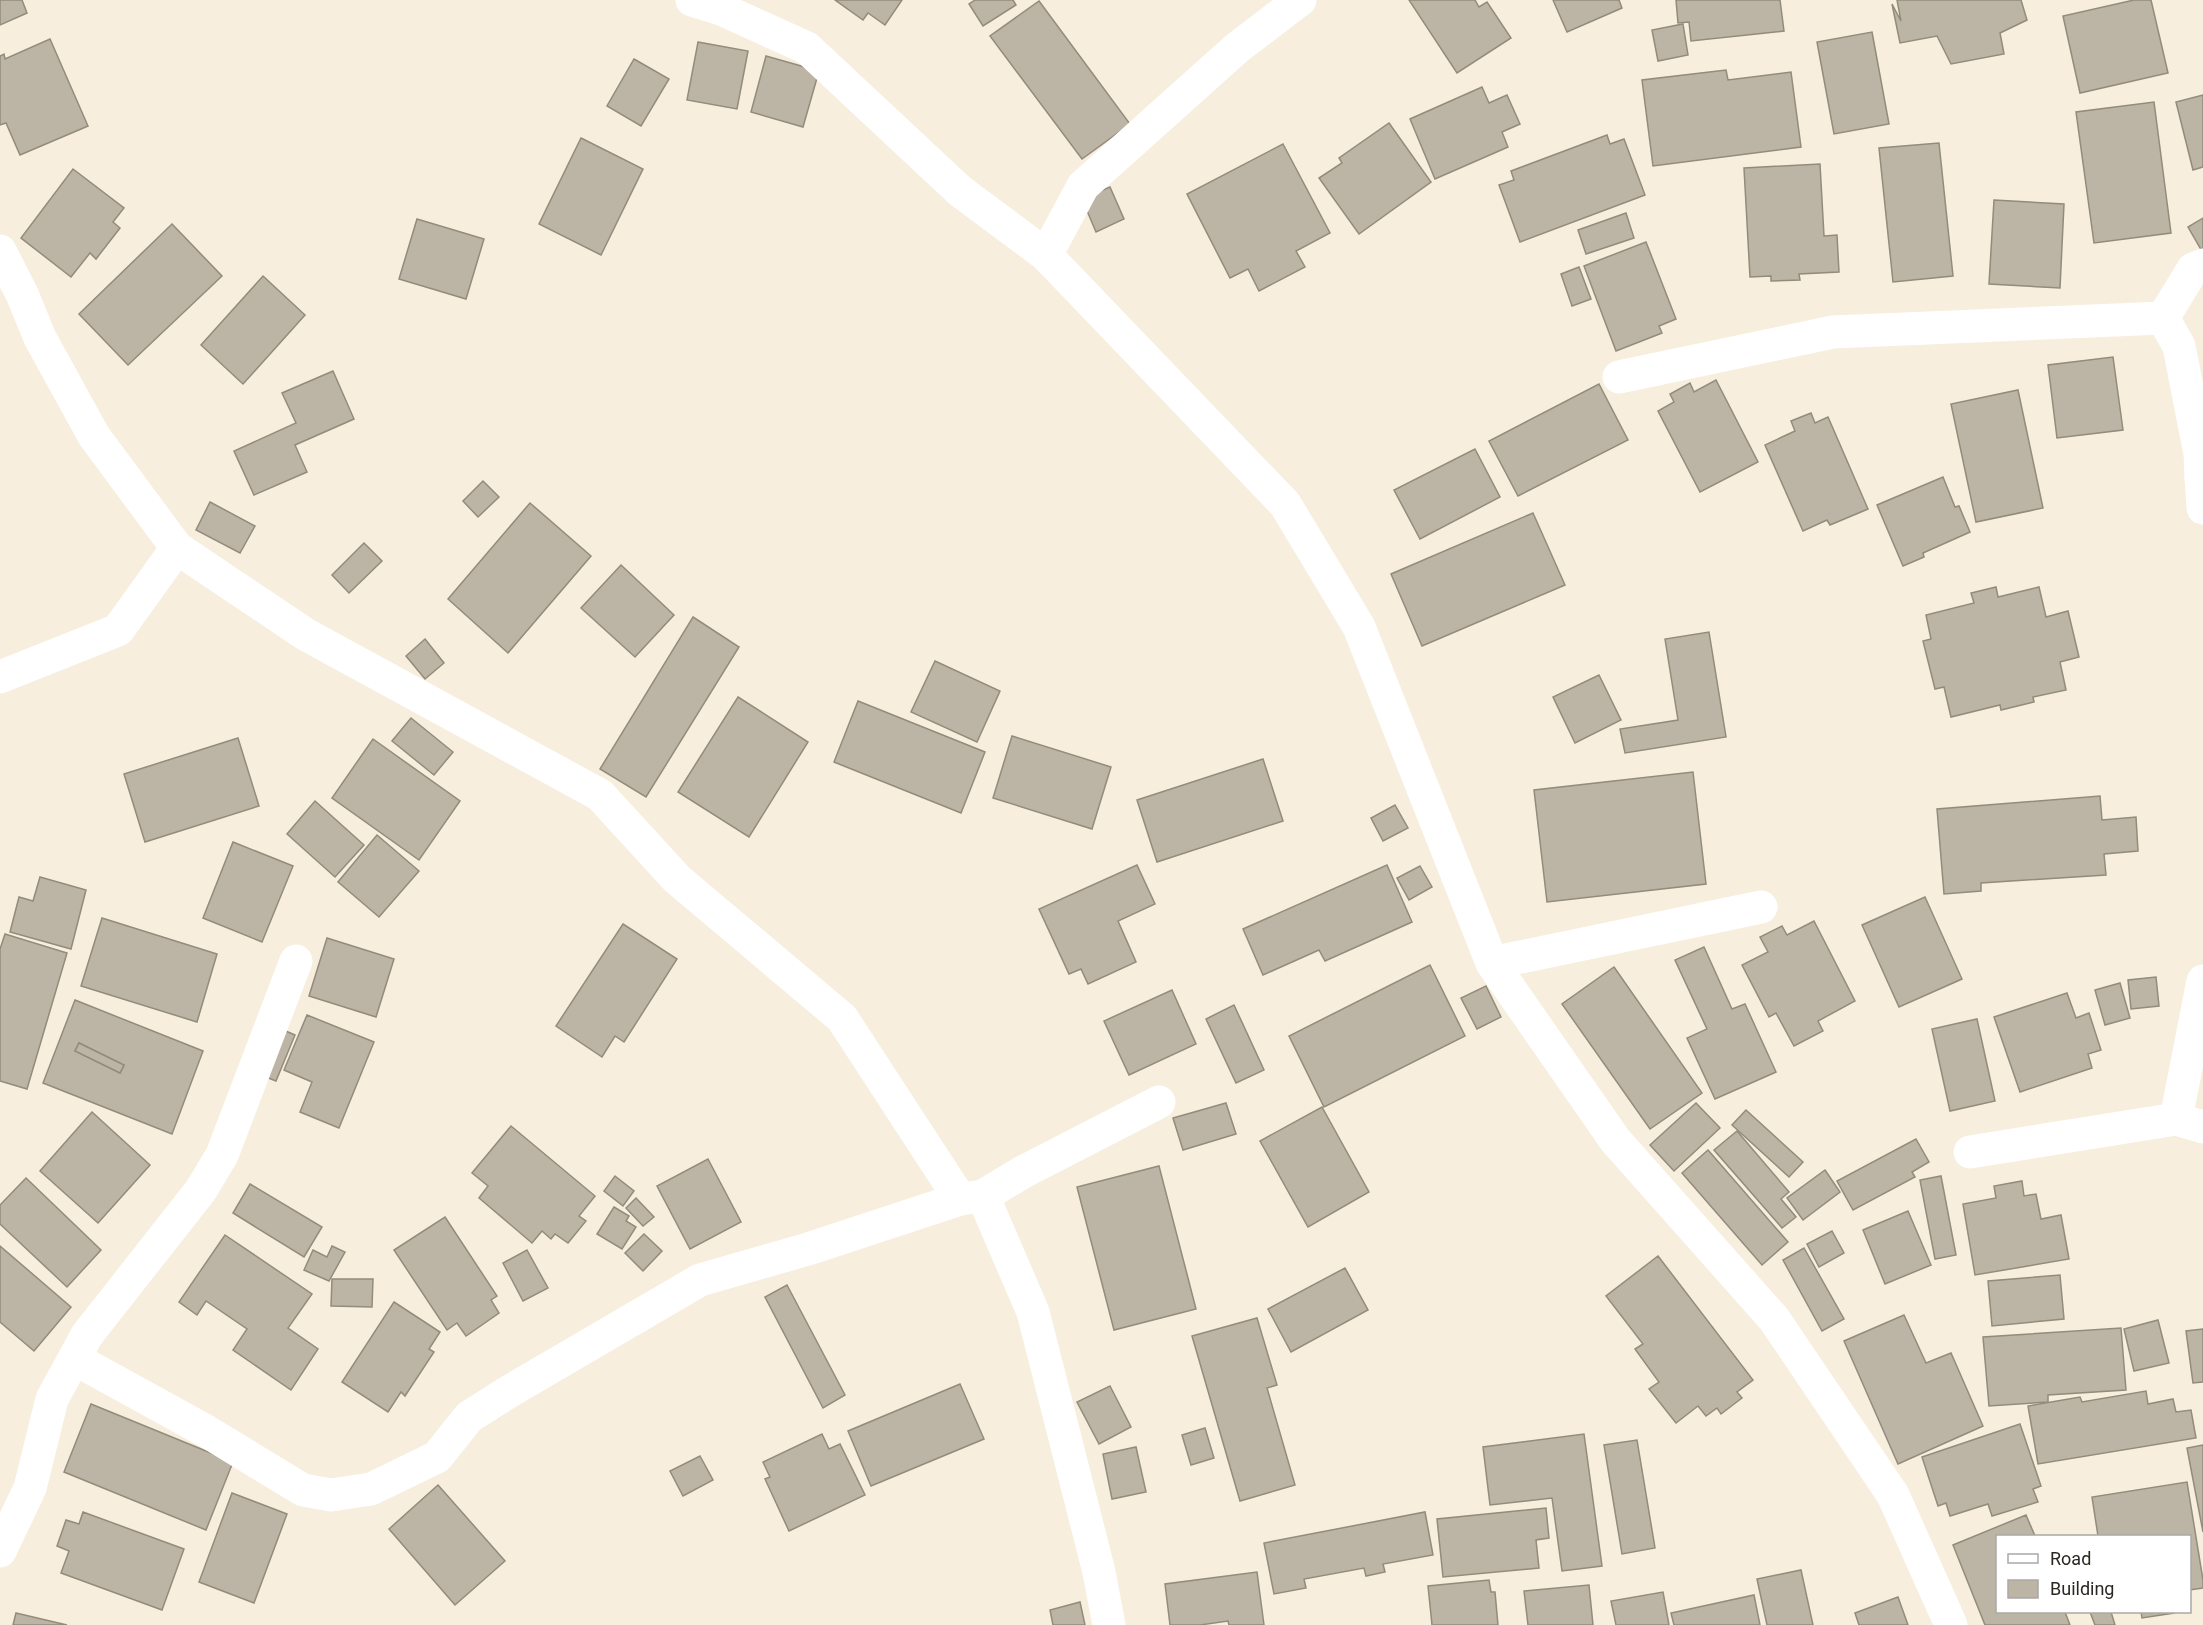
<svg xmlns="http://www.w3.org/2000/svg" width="2203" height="1625" viewBox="0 0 2203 1625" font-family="Roboto,sans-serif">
<rect width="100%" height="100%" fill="#f7eedd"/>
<g fill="#bcb4a4" stroke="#938b7b" stroke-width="1.5" fill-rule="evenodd">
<polygon points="0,0 22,0 27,13 0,25"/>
<polygon points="835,0 902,0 885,25 868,13 863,20"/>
<polygon points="975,0 1013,0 1016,5 983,26 969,4"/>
<polygon points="1409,0 1475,0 1479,7 1487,2 1511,38 1457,73"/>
<polygon points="1553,0 1619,0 1622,8 1567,32"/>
<polygon points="1676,0 1780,0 1784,31 1691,41 1689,22 1678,23"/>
<polygon points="1897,0 2021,0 2027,20 2000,33 2004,54 1951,64 1937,36 1900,43 1892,4 1901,21"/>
<polygon points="2134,0 2151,0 2168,73 2080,93 2063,16"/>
<polygon points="1039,1 1130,124 1082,159 990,36"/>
<polygon points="1683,24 1688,55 1658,61 1652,30"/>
<polygon points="1872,32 1889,124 1834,134 1817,42"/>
<polygon points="50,39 88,126 20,155 6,123 0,125 0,56 4,54 5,59"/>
<polygon points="698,42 748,51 737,109 687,100"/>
<polygon points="766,56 819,71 803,127 751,112"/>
<polygon points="634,59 669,79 641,126 607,106"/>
<polygon points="1726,70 1728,80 1791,72 1801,147 1653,166 1642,80"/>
<polygon points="1482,87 1489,103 1507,95 1520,124 1502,132 1508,147 1435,179 1410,119"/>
<polygon points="2203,95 2203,167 2193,170 2176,102"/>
<polygon points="2154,102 2171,233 2094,243 2076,112"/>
<polygon points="1389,123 1431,182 1359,234 1319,178 1342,163 1339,158"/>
<polygon points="1607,135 1610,144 1624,139 1645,195 1520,242 1499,185 1514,180 1511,171"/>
<polygon points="581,138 643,169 601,255 539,224"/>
<polygon points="1939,143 1953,276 1893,282 1879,148"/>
<polygon points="1283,144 1330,233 1296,251 1305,267 1259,291 1248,269 1230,278 1187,194"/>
<polygon points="1820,164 1824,236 1837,235 1839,272 1799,274 1800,280 1771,281 1771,276 1750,277 1744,168"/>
<polygon points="73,169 124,208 113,222 120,228 96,259 90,253 71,277 21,238"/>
<polygon points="1110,187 1124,219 1096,232 1082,199"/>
<polygon points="1994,200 2064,204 2060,288 1989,284"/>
<polygon points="1626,213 1634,238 1586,254 1578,230"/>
<polygon points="2203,218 2203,253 2188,227"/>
<polygon points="417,219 484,239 466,299 399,279"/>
<polygon points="172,224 222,276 128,365 79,314"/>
<polygon points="1646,242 1676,319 1659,326 1662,333 1616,351 1584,266"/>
<polygon points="1579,267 1591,299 1572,306 1561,274"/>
<polygon points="263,276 305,315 243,384 201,345"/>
<polygon points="2113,357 2123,430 2057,438 2048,365"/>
<polygon points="333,371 354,419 295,445 307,472 254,495 234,451 296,423 282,393"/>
<polygon points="1716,380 1758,462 1700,492 1658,411 1674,402 1670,394 1690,383 1694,392"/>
<polygon points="1599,384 1628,440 1518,496 1489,441"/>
<polygon points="2018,390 2043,508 1976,522 1951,404"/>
<polygon points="1811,413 1815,423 1828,417 1868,509 1830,525 1827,520 1803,531 1765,445 1795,431 1791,421"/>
<polygon points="1475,449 1500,497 1420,539 1394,490"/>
<polygon points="1943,477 1955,507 1959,506 1970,532 1923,553 1924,557 1903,566 1877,505"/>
<polygon points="483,481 499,497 478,517 463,501"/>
<polygon points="210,502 255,526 240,553 196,530"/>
<polygon points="530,503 591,556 508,653 448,599"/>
<polygon points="1533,513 1565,585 1422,646 1391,574"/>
<polygon points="364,543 382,561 349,593 332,575"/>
<polygon points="621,565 674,615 635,657 581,608"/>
<polygon points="1996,587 1998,597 2039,587 2046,617 2068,611 2079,657 2060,662 2066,690 2033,697 2034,702 2001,710 2000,705 1951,717 1944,687 1935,689 1923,641 1931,639 1926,615 1974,603 1971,593"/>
<polygon points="693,617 739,647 646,797 600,769"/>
<polygon points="1709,632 1726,737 1625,753 1620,729 1678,720 1665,639"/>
<polygon points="425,639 444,663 425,679 406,656"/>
<polygon points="935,661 1000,691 977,742 911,712"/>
<polygon points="1599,675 1621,720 1575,743 1553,697"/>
<polygon points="738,697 808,742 749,837 678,792"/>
<polygon points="858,701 985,752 961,813 834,762"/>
<polygon points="411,718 453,752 434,775 392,741"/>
<polygon points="1012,736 1111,767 1092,829 993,798"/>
<polygon points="238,738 259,806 145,842 124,774"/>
<polygon points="373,739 460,801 419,860 332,798"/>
<polygon points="1263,759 1283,821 1157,862 1137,800"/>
<polygon points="1693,772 1706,884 1547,902 1534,790"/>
<polygon points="2100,796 2102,820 2136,817 2138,851 2104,854 2106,875 1981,883 1981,891 1944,894 1937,809"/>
<polygon points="315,801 364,845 335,877 287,834"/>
<polygon points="1395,805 1408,828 1383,841 1371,818"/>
<polygon points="377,835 419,871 379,917 338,882"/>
<polygon points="233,842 293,866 262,942 203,918"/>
<polygon points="1137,865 1155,904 1118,921 1136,962 1088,984 1081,969 1069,974 1039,909"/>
<polygon points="1387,865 1412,922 1325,961 1319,950 1263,975 1243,929"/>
<polygon points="1420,866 1432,887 1409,900 1397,878"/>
<polygon points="40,877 86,890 71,949 10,932 19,897 33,901"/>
<polygon points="1925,897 1962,979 1899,1007 1862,925"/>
<polygon points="102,918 217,954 197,1022 81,986"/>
<polygon points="1814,921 1855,1001 1818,1021 1823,1031 1794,1046 1776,1013 1769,1017 1742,965 1768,952 1760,937 1782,926 1787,935"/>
<polygon points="623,924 677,959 624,1042 615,1036 602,1057 556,1026"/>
<polygon points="5,934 67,953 27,1089 0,1081 0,949"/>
<polygon points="327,938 394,959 376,1017 309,996"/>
<polygon points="1704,947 1732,1009 1745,1004 1776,1072 1715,1099 1687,1038 1707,1029 1675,960"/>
<polygon points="1430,965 1465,1036 1324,1107 1289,1036"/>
<polygon points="1614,967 1702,1093 1650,1129 1562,1004"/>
<polygon points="2156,977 2159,1006 2131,1009 2128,980"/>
<polygon points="2120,983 2130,1018 2105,1025 2095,990"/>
<polygon points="1486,986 1501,1017 1477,1029 1461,998"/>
<polygon points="1172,990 1196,1044 1129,1075 1104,1021"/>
<polygon points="2067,993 2076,1018 2089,1013 2101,1050 2088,1054 2092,1068 2020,1092 1994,1017"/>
<path d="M75,1000L203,1051L172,1134L43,1083ZM79,1043L124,1065L120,1073L75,1051Z"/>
<polygon points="1234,1005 1264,1070 1236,1083 1206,1019"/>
<polygon points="307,1015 374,1042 339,1128 300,1112 312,1082 284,1070"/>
<polygon points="1977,1019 1995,1101 1950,1111 1932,1029"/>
<polygon points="281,1029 295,1035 276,1081 261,1075"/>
<polygon points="79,1043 124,1065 120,1073 75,1051"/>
<polygon points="1226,1103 1236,1134 1183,1150 1173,1118"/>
<polygon points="1696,1103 1720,1128 1674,1171 1650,1145"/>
<polygon points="1322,1107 1369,1192 1308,1227 1260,1141"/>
<polygon points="1746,1110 1803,1162 1789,1177 1732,1125"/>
<polygon points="92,1112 150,1165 98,1223 40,1171"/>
<polygon points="511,1126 595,1196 579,1216 586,1221 568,1243 555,1234 551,1239 542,1231 532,1243 479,1198 488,1186 472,1173"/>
<polygon points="1737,1131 1789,1192 1781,1199 1796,1217 1782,1228 1714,1150"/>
<polygon points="1916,1139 1929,1162 1912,1172 1915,1177 1853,1210 1837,1181"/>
<polygon points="1708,1150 1788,1242 1762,1265 1682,1173"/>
<polygon points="708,1159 741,1222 690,1249 657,1186"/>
<polygon points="1159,1166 1196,1309 1114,1330 1077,1187"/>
<polygon points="1825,1170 1840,1192 1803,1220 1787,1198"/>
<polygon points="615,1176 634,1191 623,1206 604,1191"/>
<polygon points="1941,1176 1956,1255 1935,1259 1920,1180"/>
<polygon points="26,1178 101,1250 67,1287 0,1224 0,1205"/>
<polygon points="2022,1181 2024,1196 2036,1194 2041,1219 2061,1215 2069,1259 1975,1275 1963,1204 1996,1198 1994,1186"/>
<polygon points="250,1184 322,1227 304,1257 233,1213"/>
<polygon points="636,1198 654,1217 643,1226 626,1208"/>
<polygon points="614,1207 629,1216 626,1221 636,1227 622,1249 597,1234"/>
<polygon points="1908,1211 1931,1265 1885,1284 1863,1230"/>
<polygon points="445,1217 497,1296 491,1300 499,1313 466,1336 457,1323 447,1330 394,1250"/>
<polygon points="1832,1231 1844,1253 1819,1267 1807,1244"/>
<polygon points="644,1234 662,1251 643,1271 625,1253"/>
<polygon points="225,1235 312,1294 288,1328 318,1349 291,1390 233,1350 247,1329 206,1301 197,1315 179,1302"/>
<polygon points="0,1246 71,1307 34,1351 0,1322"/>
<polygon points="332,1246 345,1252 329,1281 304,1270 313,1250 327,1257"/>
<polygon points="1804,1248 1844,1319 1822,1331 1783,1260"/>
<polygon points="527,1250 548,1288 523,1301 503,1263"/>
<polygon points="1658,1256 1753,1380 1737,1392 1742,1398 1721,1414 1717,1408 1706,1416 1698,1406 1676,1423 1649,1389 1659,1382 1635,1349 1643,1344 1606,1296"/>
<polygon points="1345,1268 1368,1310 1291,1352 1268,1309"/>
<polygon points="2060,1275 2064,1319 1992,1326 1988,1281"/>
<polygon points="332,1279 373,1279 372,1307 331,1306"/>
<polygon points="787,1285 845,1395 823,1408 765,1297"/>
<polygon points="394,1302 440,1332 429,1349 434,1352 405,1396 401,1392 388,1412 342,1382"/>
<polygon points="1904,1315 1926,1363 1951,1353 1983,1426 1898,1464 1844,1341"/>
<polygon points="1257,1318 1277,1385 1267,1388 1295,1485 1240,1501 1192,1336"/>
<polygon points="2158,1320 2169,1363 2134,1371 2124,1329"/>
<polygon points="2121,1328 2126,1390 2048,1395 2048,1402 1989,1406 1983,1337"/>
<polygon points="2203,1329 2203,1382 2193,1383 2186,1331"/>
<polygon points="960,1384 984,1439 871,1486 848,1431"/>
<polygon points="1110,1386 1131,1427 1099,1444 1077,1402"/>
<polygon points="2146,1391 2148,1404 2173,1399 2176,1412 2191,1410 2196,1438 2038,1464 2028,1406 2080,1397 2082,1402"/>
<polygon points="91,1404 233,1462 206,1530 64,1472"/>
<polygon points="2020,1424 2041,1486 2033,1489 2038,1502 1992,1516 1988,1504 1950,1516 1946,1503 1938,1506 1922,1457"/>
<polygon points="1205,1428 1214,1458 1191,1465 1182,1435"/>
<polygon points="822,1434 829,1449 840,1444 865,1495 789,1531 765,1479 770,1477 763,1462"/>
<polygon points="1584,1434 1602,1566 1562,1571 1552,1498 1490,1505 1483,1447"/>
<polygon points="1637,1440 1655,1548 1622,1554 1604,1445"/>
<polygon points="2203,1445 2203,1532 2187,1448"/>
<polygon points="1136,1447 1146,1492 1112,1499 1103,1454"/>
<polygon points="700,1456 713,1480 683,1496 670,1471"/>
<polygon points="2187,1482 2203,1580 2203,1588 2190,1590 2190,1536 2098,1536 2092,1497"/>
<polygon points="438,1485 505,1561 455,1605 389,1529"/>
<polygon points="232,1493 287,1514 254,1603 199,1582"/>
<polygon points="1546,1508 1549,1538 1536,1540 1539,1568 1443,1577 1437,1519"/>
<polygon points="83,1512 184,1549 162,1610 61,1573 69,1551 57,1546 66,1520 79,1524"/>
<polygon points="1425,1512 1433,1555 1383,1564 1385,1572 1366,1576 1364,1568 1304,1579 1306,1588 1274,1594 1264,1543"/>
<polygon points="2026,1515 2035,1536 1998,1536 1998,1612 2065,1612 2070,1625 1985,1625 1953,1545"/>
<polygon points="1801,1570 1813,1625 1767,1625 1757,1579"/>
<polygon points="1257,1572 1264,1625 1229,1625 1228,1621 1200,1625 1170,1625 1165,1584"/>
<polygon points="1489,1580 1491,1592 1495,1592 1498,1625 1432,1625 1428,1586"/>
<polygon points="1589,1585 1593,1625 1528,1625 1524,1591"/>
<polygon points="1663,1592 1669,1625 1616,1625 1611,1601"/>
<polygon points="1754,1595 1760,1625 1674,1625 1671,1613"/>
<polygon points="1898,1597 1908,1625 1859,1625 1855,1613"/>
<polygon points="1080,1602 1085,1625 1053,1625 1050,1610"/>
<polygon points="2090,1612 2111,1612 2115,1625 2095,1625"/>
<polygon points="2141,1612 2174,1612 2174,1613 2142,1618"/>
<polygon points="16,1613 67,1625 13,1625"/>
</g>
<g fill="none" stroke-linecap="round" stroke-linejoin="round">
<g stroke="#fff" stroke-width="33">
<polyline points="692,0 721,9 807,48 960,191 1046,255 1285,504 1359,627 1492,963 1615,1140 1774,1319 1893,1495 1951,1625"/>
<polyline points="0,251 22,294 40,338 94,436 177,548 305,634 600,795 677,879 842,1018 960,1199 983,1196 1033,1312 1099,1572 1109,1625"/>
<polyline points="1046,255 1083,186 1237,48 1300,0"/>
<polyline points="2203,265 2193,269 2163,318 2179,346 2200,454 2201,477 2203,477"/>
<polyline points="1619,377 1833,332 2163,318"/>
<polyline points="2201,477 2203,508"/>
<polyline points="0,677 118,630 177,548"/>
<polyline points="1492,963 1761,907"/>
<polyline points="2203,981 2176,1119 2203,1127"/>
<polyline points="1970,1152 2176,1119"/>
<polyline points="983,1196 1023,1172 1159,1102"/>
<polyline points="75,1359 206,1431 303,1490 331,1495 371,1489 437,1457 469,1417 510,1391 700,1280 808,1249 960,1199"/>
<polyline points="0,1551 30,1488 52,1399 87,1335 201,1190 222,1155 296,961"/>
</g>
</g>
<rect x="1996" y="1535" width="195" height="78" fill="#ffffff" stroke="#aaa9a6" stroke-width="1.5"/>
<rect x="2008" y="1554" width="30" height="9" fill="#ffffff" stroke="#aaa9a6" stroke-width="1.5"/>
<text x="2050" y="1565" font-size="18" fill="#2a2720">Road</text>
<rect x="2008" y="1580" width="30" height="18" fill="#bcb4a4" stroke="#aaa9a6" stroke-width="1.5"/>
<text x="2050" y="1595" font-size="18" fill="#2a2720">Building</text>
</svg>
